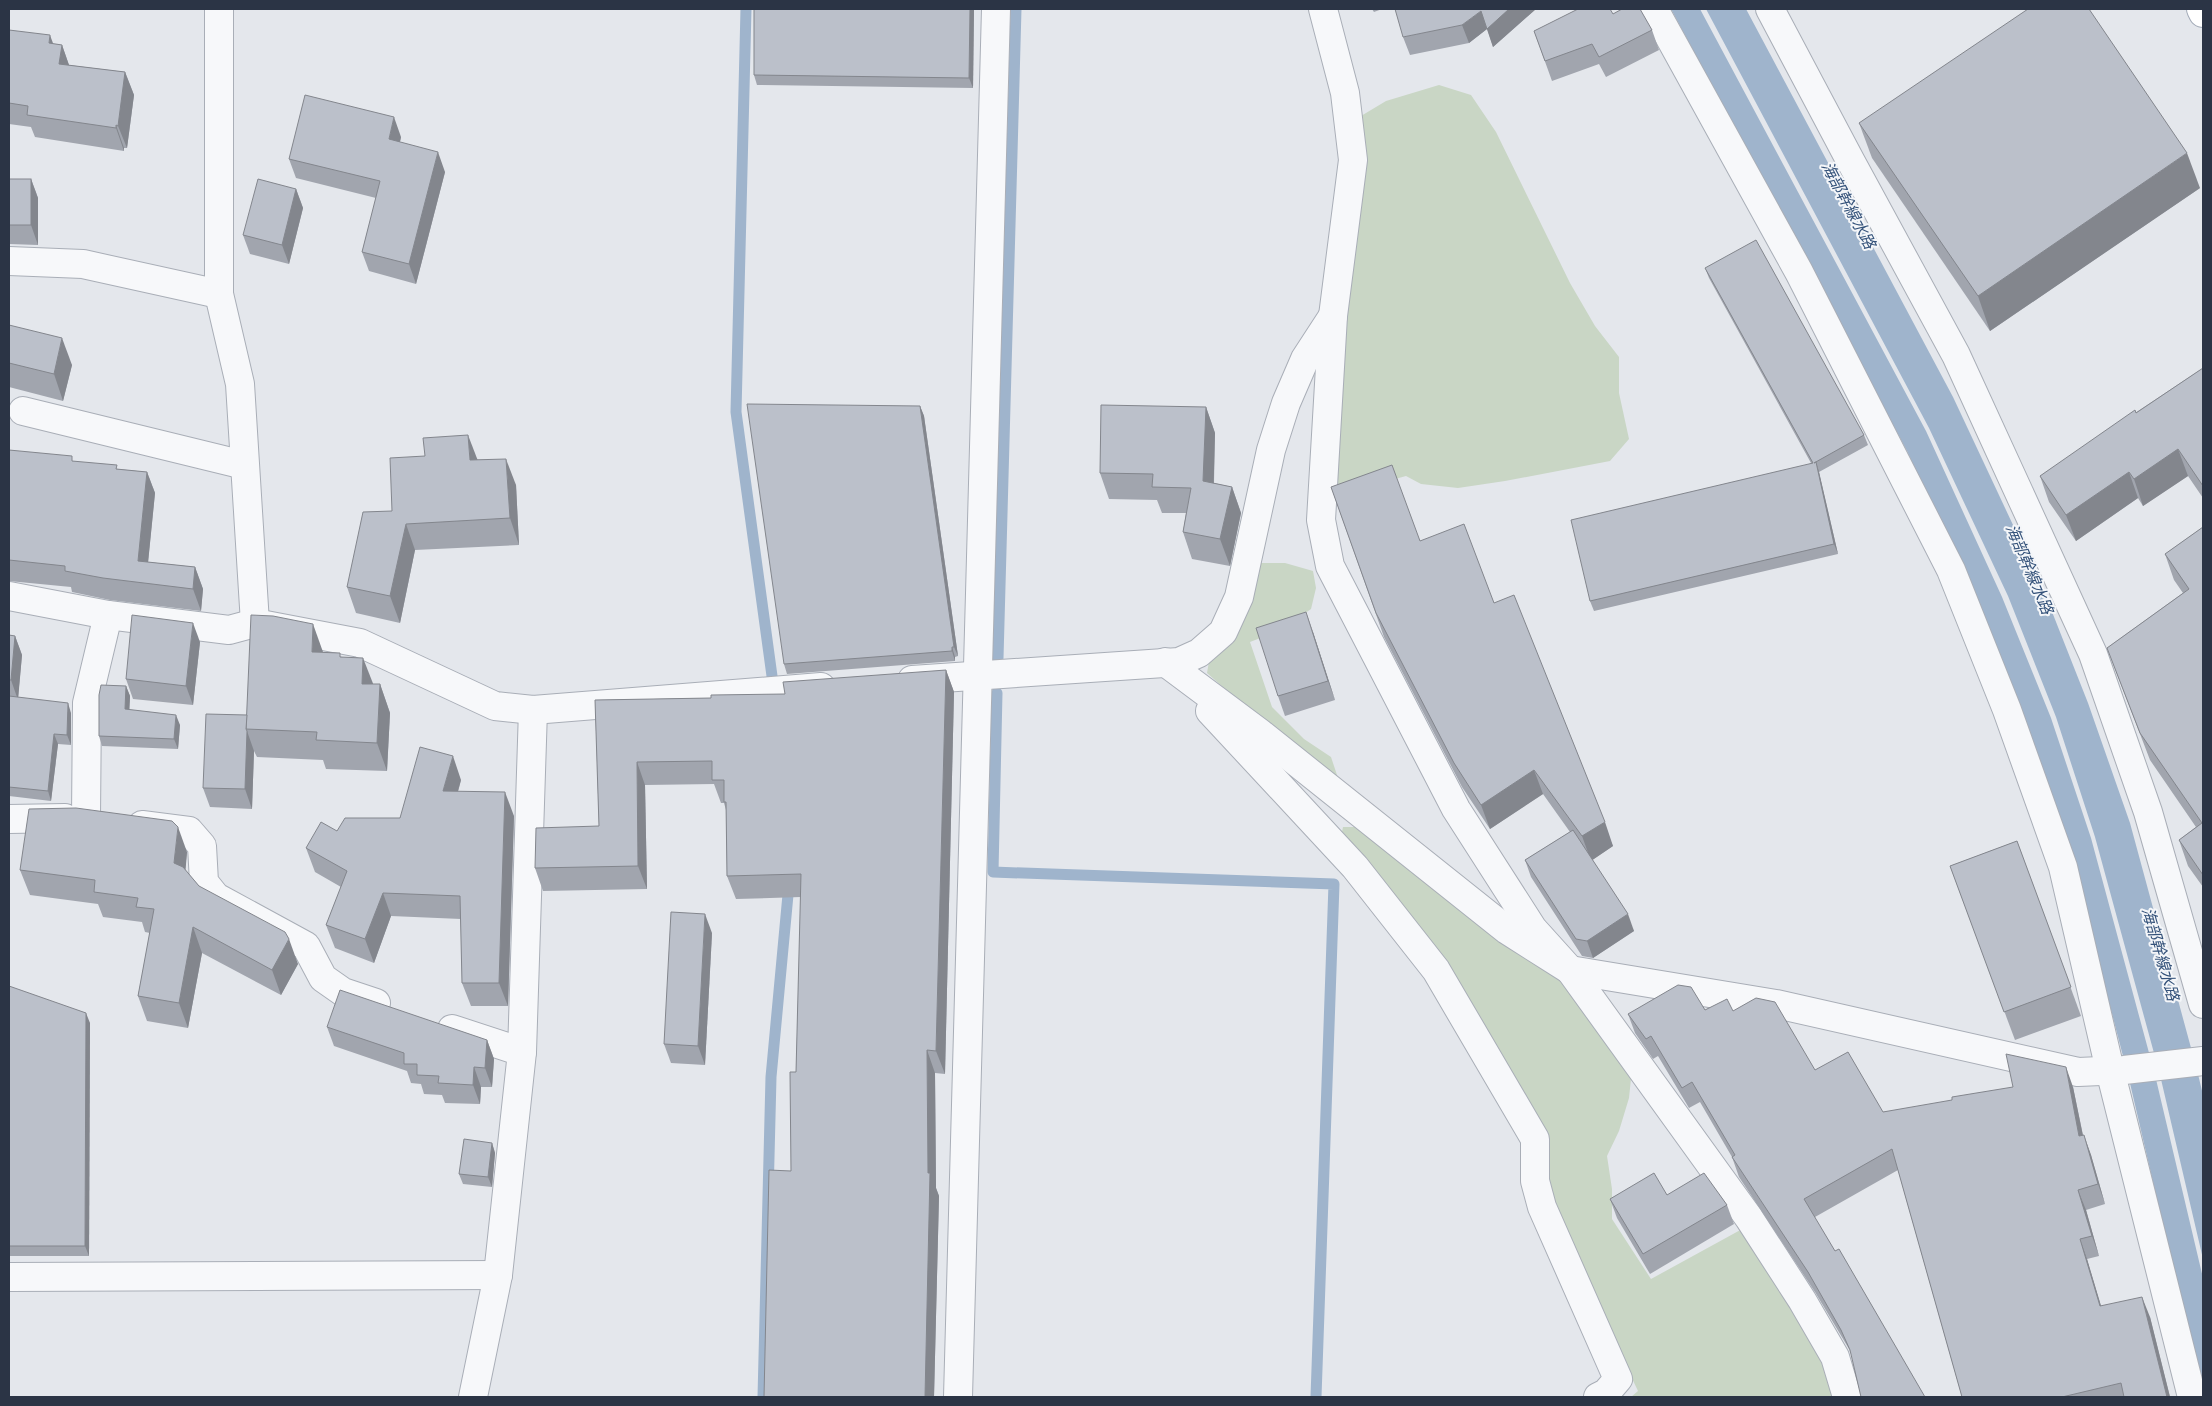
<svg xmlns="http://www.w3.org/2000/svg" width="2212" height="1406" viewBox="0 0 2212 1406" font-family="'Archivo Narrow','Noto Sans JP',sans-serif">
<rect width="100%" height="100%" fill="#e4e7ec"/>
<g fill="#c9d6c5">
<polygon points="1439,85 1471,95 1496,132 1570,283 1595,326 1619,357 1619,393 1629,439 1610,461 1505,481 1458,488 1421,484 1406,476 1337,495 1345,319 1361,116 1386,101"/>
<polygon points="1254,563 1285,563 1313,571 1316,588 1311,609 1281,630 1250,642 1272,707 1304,739 1331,757 1338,778 1325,778 1207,673 1210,656"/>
<polygon points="1343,827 1356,827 1502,933 1568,985 1632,1069 1629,1098 1619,1131 1607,1156 1612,1189 1612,1219 1651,1279 1744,1228 1822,1356 1838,1397 1631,1397 1638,1391 1556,1218 1546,1181 1341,837"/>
</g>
<g fill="#9fb4cc">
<polygon points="1671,9 1700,9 1926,431 2002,597 2051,718 2091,838 2155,1075 2203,1278 2203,1396 2129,1079 2069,849 2028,728 1976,599 1907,451"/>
<polygon points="1706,9 1746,9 1953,397 2043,589 2088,703 2130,823 2197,1070 2203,1095 2203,1259 2160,1075 2095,837 2056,717 2008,596 1929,428"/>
</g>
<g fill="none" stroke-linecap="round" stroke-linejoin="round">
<g stroke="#9fb4cc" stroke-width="11">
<polyline points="746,9 736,412 772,676"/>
<polyline points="998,658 1016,9"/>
<polyline points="997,693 993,872 1334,884 1316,1397"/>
<polyline points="763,1397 771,1077 789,884"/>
</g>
<defs>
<g id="minor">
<polyline points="219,9 219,294 240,384 255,623"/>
<polyline points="1323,9 1345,93 1353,160 1333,316 1321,520 1330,566 1456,809 1533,929 1570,970 1749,1218 1802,1300 1835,1357 1847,1397"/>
<polyline points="1654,9 1799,272 1951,570 2007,710 2063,867 2110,1070 2192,1397"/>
<polyline points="1770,9 1850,160 1956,355 2093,654 2148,812 2203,1004"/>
<polyline points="9,261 83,264 219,294"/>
<polyline points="23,411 244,465"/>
<polyline points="9,596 108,615 229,630 255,623 360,643 495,706 533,710 821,687"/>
<polyline points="1165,662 1260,733 1507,930 1570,970 1776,1004 2078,1072 2124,1070 2203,1061"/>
<polyline points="912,680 1179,662 1199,653 1223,632 1239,597 1271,450 1286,403 1305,359 1333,316"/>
<polyline points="1210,711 1355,867 1436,970 1535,1139 1535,1181 1542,1207 1618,1379 1606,1393 1598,1397"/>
<polyline points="86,817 87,703 108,615"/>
<polyline points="9,819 65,818"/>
<polyline points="142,825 189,831 202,846 204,882 216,897 306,946 323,978 343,992 376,1003"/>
<polyline points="452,1029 522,1052"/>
<polyline points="9,1277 498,1275"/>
<polyline points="473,1397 498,1275 522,1052 533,710"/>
<polyline points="958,1397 996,9"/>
</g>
<polyline id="major" points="2201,9 2203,13"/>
</defs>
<use href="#minor" stroke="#a9aeb7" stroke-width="30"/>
<use href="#major" stroke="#a3abb8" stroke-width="30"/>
<use href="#minor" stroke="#f7f8fa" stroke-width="28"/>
<use href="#major" stroke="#fff" stroke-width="28"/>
</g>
<g fill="#a1a5ae">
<polygon points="974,9 973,88 757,85 754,75"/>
<polygon points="1372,9 1382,9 1374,12"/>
<polygon points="1536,9 1493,47 1487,29 1469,43 1410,55 1403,37"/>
<polygon points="1613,14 1652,30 1659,50 1606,77 1599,64 1552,81 1534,31"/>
<polygon points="9,30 53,44 62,45 69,65 125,72 134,95 127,148 124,148 124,151 35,137 31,127 9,124"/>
<polygon points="1859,123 2200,188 1990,331 1872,158"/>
<polygon points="401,137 400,142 445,172 416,284 369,271 362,252 376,198 296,178 289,159"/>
<polygon points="9,179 31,179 38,198 38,245 9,244"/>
<polygon points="296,189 303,208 289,264 250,254 243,235"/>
<polygon points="1705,268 1864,435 1868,445 1819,472 1838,554 1594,611 1590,601 1811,463 1709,278"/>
<polygon points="9,325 72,365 63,401 9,387"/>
<polygon points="2203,368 2203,498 2188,476 2143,506 2138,498 2076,541 2049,502 2040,476"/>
<polygon points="920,406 924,416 958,656 955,657 955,661 787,674 784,664"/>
<polygon points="1206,407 1215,433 1214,483 1232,487 1241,513 1230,566 1192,559 1183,532 1186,513 1162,513 1157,500 1109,499 1100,473"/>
<polygon points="9,450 118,469 147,472 155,493 148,562 195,567 203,589 201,611 110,600 72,592 71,587 9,581"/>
<polygon points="478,460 516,485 519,545 415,550 400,623 356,613 347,587 392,511"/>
<polygon points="1331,487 1420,541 1494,603 1613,846 1592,860 1634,931 1593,958 1582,956 1531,877 1525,860 1570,832 1543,794 1490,829 1462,787 1384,637"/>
<polygon points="2203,527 2203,887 2188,866 2179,840 2196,827 2150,760 2107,648 2183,593 2174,580 2165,554"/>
<polygon points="1313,632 1335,700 1285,716 1278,696"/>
<polygon points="9,635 15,636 22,655 18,697 71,713 71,745 58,744 51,801 9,796"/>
<polygon points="200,642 193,705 133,699 126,679"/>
<polygon points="323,652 342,657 373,684 380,684 390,713 387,771 326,769 323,760 257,757 254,751 252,809 210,807 203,788 247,715"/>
<polygon points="946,670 954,692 945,1074 935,1073 936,1188 939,1196 934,1397 764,1397 791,1171 796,1072 801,897 736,899 727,876 726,810 724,803 721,803 714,784 645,785 647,889 543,891 535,868 599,826 595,700 711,698 785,694"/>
<polygon points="126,686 130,696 129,710 180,725 178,749 102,746 99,736"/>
<polygon points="461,780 458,792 514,816 508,1006 471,1006 462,983 461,919 391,916 374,963 335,948 326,925 341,887 315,872 306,848 337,831 400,818"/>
<polygon points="2017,841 2081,1016 2015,1040 1950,866"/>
<polygon points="187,852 185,870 199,886 298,964 281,995 202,953 188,1028 147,1021 138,996 150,933 145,932 142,922 103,917 98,904 30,895 20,870"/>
<polygon points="712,933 705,1065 671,1063 664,1044"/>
<polygon points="9,986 90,1023 89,1256 9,1256"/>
<polygon points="1705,1010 1733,1011 1815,1070 1883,1112 2073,1087 2083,1135 2091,1155 2105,1204 2086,1210 2099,1256 2087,1259 2101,1306 2150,1317 2170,1397 1962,1397 1898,1170 1815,1217 1851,1355 1849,1349 1815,1292 1739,1177 1732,1157 1700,1102 1689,1108 1658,1056 1653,1059 1635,1033 1628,1014"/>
<polygon points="327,1027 487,1040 494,1059 492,1087 481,1087 480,1104 445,1103 442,1095 424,1094 421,1084 411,1083 407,1071 334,1046"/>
<polygon points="492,1143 495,1153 492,1187 463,1184 459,1174"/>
<polygon points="1667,1195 1727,1205 1734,1224 1650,1274 1617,1218 1610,1199"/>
</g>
<g fill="#83868d">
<polygon points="970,9 974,9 973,88 969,78"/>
<polygon points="1509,9 1536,9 1493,47 1487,29 1469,43 1462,25 1481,11"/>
<polygon points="50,35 58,57 49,43"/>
<polygon points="62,45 70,68 59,64"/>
<polygon points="125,72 134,95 127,148 118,126"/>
<polygon points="394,117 401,137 396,159 389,139"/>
<polygon points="116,125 124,148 124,151 116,128"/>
<polygon points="438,152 445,172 416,284 409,264"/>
<polygon points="2187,153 2200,188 1990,331 1978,296"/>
<polygon points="31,179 38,198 38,245 31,225"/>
<polygon points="296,189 303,208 289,264 282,245"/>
<polygon points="62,338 72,365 63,401 54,374"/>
<polygon points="920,406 924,416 958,656 954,647"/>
<polygon points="1206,407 1215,433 1213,508 1203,481"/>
<polygon points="468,435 478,461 470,460"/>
<polygon points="2178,449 2188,476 2143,506 2134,479"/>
<polygon points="506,459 516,485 519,545 510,518"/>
<polygon points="1816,462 1819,472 1838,554 1834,544"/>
<polygon points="147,472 155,493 146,583 138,561"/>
<polygon points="2129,472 2138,498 2076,541 2066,515"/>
<polygon points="1232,487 1241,513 1230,566 1220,539"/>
<polygon points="406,524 415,550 400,623 390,596"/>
<polygon points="195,567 203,589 201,611 193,589"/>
<polygon points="1306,612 1313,632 1335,700 1328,681"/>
<polygon points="193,623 200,642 193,705 186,686"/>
<polygon points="313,624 323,652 312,652"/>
<polygon points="15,636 22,655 18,700 11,680"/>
<polygon points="952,647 955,657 955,661 952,651"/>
<polygon points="363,658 374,686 362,684"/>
<polygon points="946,670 954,692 945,1074 936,1051"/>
<polygon points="380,684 390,713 387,771 377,743"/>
<polygon points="126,686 130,696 129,719 125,709"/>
<polygon points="68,703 71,713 71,745 67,735"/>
<polygon points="176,715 180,725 178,749 174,739"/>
<polygon points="247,731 254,751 252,809 245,789"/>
<polygon points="54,734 58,744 51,801 48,791"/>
<polygon points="453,756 461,780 451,815 443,791"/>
<polygon points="637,762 645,785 647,889 638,866"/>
<polygon points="1534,770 1543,794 1490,829 1481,805"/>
<polygon points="505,792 514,816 508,1006 499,983"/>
<polygon points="1605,822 1613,846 1591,861 1582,836"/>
<polygon points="178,827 187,852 184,888 174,863"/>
<polygon points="383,893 391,916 374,963 365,939"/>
<polygon points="705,914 712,933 705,1065 698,1046"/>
<polygon points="1628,914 1634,931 1593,958 1587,941"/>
<polygon points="193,927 202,953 188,1028 179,1003"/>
<polygon points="289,939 298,964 281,995 272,970"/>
<polygon points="86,1013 90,1023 89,1256 85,1246"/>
<polygon points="487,1040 494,1059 492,1087 485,1068"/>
<polygon points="927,1050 935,1073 936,1188 939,1196 934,1397 925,1397 928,1173"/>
<polygon points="474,1067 481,1087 480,1104 473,1085"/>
<polygon points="2066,1067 2073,1087 2087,1156 2079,1136"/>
<polygon points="2084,1135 2091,1155 2105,1204 2098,1184"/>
<polygon points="492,1143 495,1153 492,1187 488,1177"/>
<polygon points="2078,1190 2086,1210 2099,1256 2092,1236"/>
<polygon points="2080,1239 2087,1259 2107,1326 2100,1306"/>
<polygon points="2142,1297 2150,1317 2170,1397 2167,1397"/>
</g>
<g fill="#bbc0ca" stroke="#83868d">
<polygon points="754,9 970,9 969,78 754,75"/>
<polygon points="1395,9 1509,9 1487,29 1481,11 1462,25 1403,37"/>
<polygon points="1578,9 1610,9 1613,14 1622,9 1640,9 1652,30 1599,57 1592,44 1545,61 1534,31"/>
<polygon points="2028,9 2089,9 2187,153 1978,296 1859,123"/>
<polygon points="9,30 50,35 49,43 62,45 59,64 125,72 118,126 116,125 116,128 27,115 28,106 9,103"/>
<polygon points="305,95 394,117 389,139 438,152 409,264 362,252 380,181 289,159"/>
<rect x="9" y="179" width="22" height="46"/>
<polygon points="258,179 296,189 282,245 243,235"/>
<polygon points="1756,240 1864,435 1814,463 1816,462 1834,544 1590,601 1571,520 1813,463 1705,268"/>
<polygon points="9,325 62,338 54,374 9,363"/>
<polygon points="2203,368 2203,486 2178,449 2134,479 2129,472 2066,515 2040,476 2135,410 2136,413"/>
<polygon points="747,404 920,406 954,647 952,647 952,651 784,664"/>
<polygon points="1101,405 1206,407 1203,481 1232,487 1220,539 1183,532 1191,488 1152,487 1153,474 1100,473"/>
<polygon points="468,435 470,460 506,459 510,518 406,524 390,596 347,587 363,512 392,511 390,458 425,456 423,438"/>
<polygon points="9,450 72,456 72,461 117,465 116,469 147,472 138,561 195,567 193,589 103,578 65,571 65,566 9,560"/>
<polygon points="1392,465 1420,541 1464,524 1494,603 1514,595 1605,822 1582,836 1534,770 1481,805 1454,763 1376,613 1331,487"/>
<polygon points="2203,527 2203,875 2179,840 2202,823 2140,733 2107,648 2189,589 2165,554"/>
<polygon points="1306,612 1328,681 1278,696 1256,628"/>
<polygon points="132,615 193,623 186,686 126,679"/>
<polygon points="251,615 273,616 313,624 312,652 340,653 340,657 363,658 362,684 380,684 377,743 316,740 317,732 246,729"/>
<polygon points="9,635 15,636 11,680 9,680"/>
<polygon points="946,670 936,1051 927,1050 928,1173 930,1173 925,1397 764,1397 769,1170 791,1171 790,1072 796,1072 801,874 727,876 726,802 724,802 724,780 712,780 712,761 637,762 638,866 535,868 536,828 599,826 595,700 711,698 711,695 785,694 783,682"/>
<polygon points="101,685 126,686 125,709 176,715 174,739 99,736 99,695"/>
<polygon points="9,696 68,703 67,735 54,734 48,791 9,787"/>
<polygon points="206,714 247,715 246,729 247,731 245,789 203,788"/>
<polygon points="420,747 453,756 443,791 505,792 499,983 462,983 460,896 383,893 365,939 326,925 347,871 306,848 321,822 337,831 345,818 400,818"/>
<polygon points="76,808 172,821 178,827 174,863 183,867 199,886 285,932 289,939 272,970 193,927 179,1003 138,996 154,909 136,907 138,898 94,892 95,880 20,870 29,809"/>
<polygon points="1573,830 1628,914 1587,941 1576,939 1525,860"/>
<polygon points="2017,841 2071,987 2004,1012 1950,866"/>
<polygon points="671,912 705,914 698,1046 664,1044"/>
<polygon points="1678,985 1691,987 1705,1010 1727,999 1733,1011 1756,998 1775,1002 1815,1070 1848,1052 1883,1112 1952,1100 1952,1097 2013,1087 2006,1054 2066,1067 2079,1136 2084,1135 2098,1184 2078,1190 2092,1236 2080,1239 2100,1306 2142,1297 2167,1397 2124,1397 2121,1383 2062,1397 1962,1397 1892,1149 1804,1199 1835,1251 1839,1249 1925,1397 1861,1397 1850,1350 1841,1330 1808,1272 1732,1157 1735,1155 1692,1082 1682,1088 1651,1036 1646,1039 1628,1014"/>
<polygon points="9,986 86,1013 85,1246 9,1246"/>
<polygon points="340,990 487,1040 485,1068 474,1067 473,1085 438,1083 439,1076 417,1075 417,1064 404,1064 404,1053 327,1027"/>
<polygon points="464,1139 492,1143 488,1177 459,1174"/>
<polygon points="1654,1173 1667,1195 1704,1173 1727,1205 1643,1254 1610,1199"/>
</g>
<g text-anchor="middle" stroke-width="4" stroke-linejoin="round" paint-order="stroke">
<g font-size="16" font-style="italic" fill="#34527a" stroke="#f4f6f9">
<text transform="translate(1849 205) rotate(62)" y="6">海部幹線水路</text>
<text transform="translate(2030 569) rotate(67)" y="6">海部幹線水路</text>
<text transform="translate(2161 954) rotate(74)" y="6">海部幹線水路</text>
</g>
</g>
<rect width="2212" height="1406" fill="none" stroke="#2b3445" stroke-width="20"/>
</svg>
